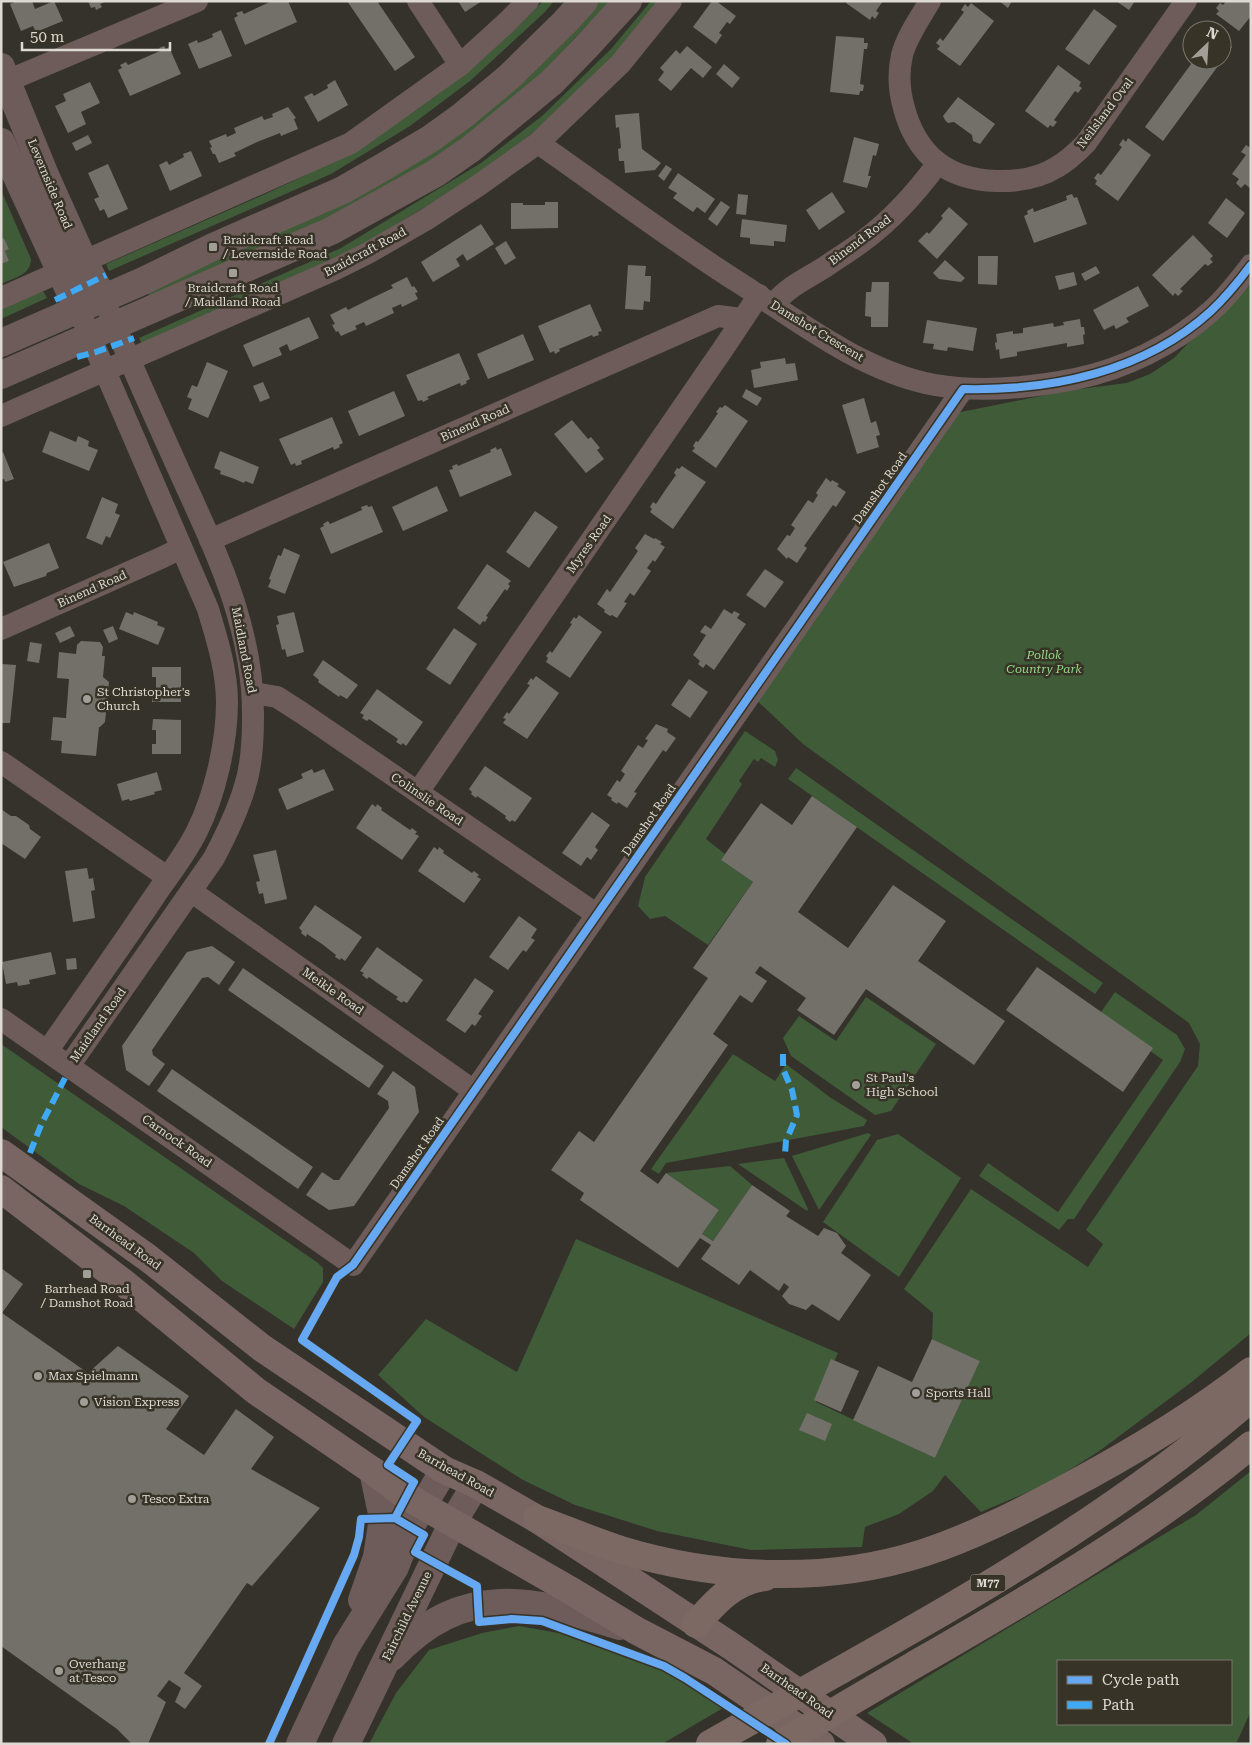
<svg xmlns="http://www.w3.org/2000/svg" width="1252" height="1745" viewBox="0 0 1252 1745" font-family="'Roboto Serif',serif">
<rect width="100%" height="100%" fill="#34322b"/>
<g fill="#3f5b38" fill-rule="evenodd">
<path d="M543,1H554L545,12L470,81L410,126L364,154L331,174L109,271L106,264C150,245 194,225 238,206C279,188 321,169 360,146C427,106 489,58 543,1Z"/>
<polygon points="597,1 610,1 540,75 470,134 418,171 357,206 149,296 147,289 291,225"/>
<polygon points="651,1 660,1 617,53 547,121 488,169 344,256 142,345 139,338 341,248 481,163 542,116 611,49"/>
<path d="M1,190L31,259C31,275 14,278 1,284V264L9,261L5,251L9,249L4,238L1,239Z"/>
<polygon points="1251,284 1251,1333 1193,1381 1098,1452 1047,1484 981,1512 945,1475 933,1491 899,1514 865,1527 862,1547 751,1550 657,1531 575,1505 523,1480 424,1417 378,1375 426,1319 517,1372 576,1239 838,1353 816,1402 935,1458 980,1361 932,1339 933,1313 904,1289 971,1189 1088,1267 1103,1244 1086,1230 1198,1066 1200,1044 1189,1023 803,744 751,695 956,413 1071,390 1127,383 1150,374 1174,358 1214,316"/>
<polygon points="43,291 47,298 1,319 1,309"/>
<polygon points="745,731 775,751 778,760 775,767 761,758 758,762 754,759 739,781 742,784 706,839 725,854 721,860 753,882 708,945 665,916 650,919 638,906 645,877"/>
<polygon points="796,768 1103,983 1095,994 788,779"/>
<polygon points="1115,992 1177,1035 1185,1049 1180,1062 1074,1219 1068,1219 1059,1230 979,1176 988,1163 1058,1212 1163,1060 1099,1015"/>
<polygon points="866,997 936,1044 891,1111 875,1115 791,1056 783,1038 799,1016 836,1041"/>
<polygon points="1,1044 318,1263 323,1268 323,1282 294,1329 222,1281 194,1253 124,1206 79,1184 1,1127"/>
<polygon points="733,1054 775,1081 786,1064 831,1098 867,1120 864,1126 666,1163 659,1174 651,1169"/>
<polygon points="868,1133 871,1135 819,1210 792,1156"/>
<polygon points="898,1134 961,1178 899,1277 823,1222 877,1140"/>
<polygon points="784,1158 808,1209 807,1211 738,1164"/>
<polygon points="730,1166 752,1185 713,1241 702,1234 719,1210 666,1173"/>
<path d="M1251,1471V1711L1236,1744H914L867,1713L1196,1515ZM1058,1661H1231V1724H1058Z"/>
<polygon points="519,1626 564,1634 605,1647 685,1680 723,1708 662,1744 369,1744 396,1693 429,1650 482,1633"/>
</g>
<g fill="#73706a">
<polygon points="17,1 32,1 35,9 54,1 63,21 36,32 33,26 21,31 10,4"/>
<polygon points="88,1 107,1 100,4 102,7 96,10 95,7 91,8"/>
<polygon points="272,1 288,1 297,22 245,45 234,18 238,16 236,13 242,11 244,14"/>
<polygon points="347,1 377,1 415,57 395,71"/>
<polygon points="458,1 482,1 465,12"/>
<polygon points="712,1 716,1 736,16 730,24 727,22 719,33 722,35 716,44 693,27"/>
<polygon points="848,1 883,1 876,11 879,13 875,19 872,16 870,20 846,3"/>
<polygon points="999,1 1012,1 1008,8"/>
<polygon points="1116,1 1135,1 1129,10"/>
<polygon points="1226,1 1251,1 1251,16 1239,31 1216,14 1219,11 1216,8 1220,3 1223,5"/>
<polygon points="971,3 994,21 960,66 937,49 940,46 936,43 940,38 943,41 964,12 961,10 965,4 968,7"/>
<polygon points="1094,9 1117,26 1089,65 1065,49"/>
<polygon points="221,30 232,56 199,69 188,44 197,40 198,43 206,40 213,37 212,34"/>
<polygon points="836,36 864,38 864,43 868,43 867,49 864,49 860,84 864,85 863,91 860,91 859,95 830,92"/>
<polygon points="1222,40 1232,47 1163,141 1145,127 1194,60 1222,60"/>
<polygon points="164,46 166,49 169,47 181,74 130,96 118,70 122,68 120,65 126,62 128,65 160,51 159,48"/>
<polygon points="687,46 712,67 703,78 691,68 671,91 658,80 664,72 660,68 676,50 680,54"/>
<polygon points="724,64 740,78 732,88 716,74"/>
<polygon points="1058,65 1081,82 1079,86 1082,88 1078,93 1075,91 1054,120 1057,122 1053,127 1050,125 1048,128 1025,111"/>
<polygon points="335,80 348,105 318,122 304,97 312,93 314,96 328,88 327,85"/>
<polygon points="90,82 100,103 81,112 86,124 68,133 55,106 66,101 63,94"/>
<polygon points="958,97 995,124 980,144 973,141 972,135 954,122 948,123 945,120 943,116"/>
<polygon points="288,107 296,118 294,119 298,129 281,136 280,133 257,142 234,153 236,156 219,163 215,154 213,154 210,148 212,147 209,141 226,134 227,137 236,133 234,128 262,116 264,120 273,117 272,114"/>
<polygon points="639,113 642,149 661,163 655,170 625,173 624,161 619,161 618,149 621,148 619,127 616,128 615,115"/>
<polygon points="88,135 92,143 76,151 72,143"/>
<polygon points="854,137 879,144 876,156 873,155 868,176 871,176 867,188 843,182"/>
<polygon points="1128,138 1151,155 1118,201 1095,184 1097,181 1094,178 1098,173 1101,175 1122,147 1119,145 1123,139 1126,142"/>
<polygon points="1246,145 1251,148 1251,189 1245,184 1241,188 1236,183 1239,179 1232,174 1246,155 1241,152"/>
<polygon points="191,151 202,176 170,191 159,165 167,161 169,165 184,157 183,154"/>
<polygon points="108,164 128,209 108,218 104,209 100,211 94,199 99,197 88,173"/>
<polygon points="666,165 672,169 664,181 658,176"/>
<polygon points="678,173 715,199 705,213 697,207 693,212 673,198 677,193 668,188"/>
<polygon points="832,192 845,212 819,230 806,210"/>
<polygon points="738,194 748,195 746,215 736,214"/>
<polygon points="1072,194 1074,198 1077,197 1087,224 1034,243 1024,216 1028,214 1027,211 1033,208 1034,212 1051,206 1067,200 1066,196"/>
<polygon points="1226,198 1245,213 1227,238 1208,223"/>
<polygon points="721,201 730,207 717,226 708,219"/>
<polygon points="545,202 558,202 558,228 511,229 511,203 523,203 523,205 545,205"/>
<polygon points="949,207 968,224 937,259 918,241 927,232 929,234 943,218 941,216"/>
<polygon points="742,219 787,225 785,242 774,241 774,246 750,244 750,238 740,237"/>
<polygon points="481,224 494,244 467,261 463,254 456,259 460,266 433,282 421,262"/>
<polygon points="1193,235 1213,256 1210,259 1213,262 1208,266 1205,264 1180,289 1183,291 1178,296 1175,293 1173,296 1152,275"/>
<polygon points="4,238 9,249 5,251 9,261 1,264 1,239"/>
<polygon points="506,241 516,258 505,265 495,248"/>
<polygon points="978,256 998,256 997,285 978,284"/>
<polygon points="945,260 965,278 961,282 939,279 933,273"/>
<polygon points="628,265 646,266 645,276 651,276 650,302 644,301 643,310 625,309"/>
<polygon points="1096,266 1100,273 1085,281 1081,274"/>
<polygon points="1074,272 1077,285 1059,290 1055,276"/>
<polygon points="407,277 412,287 414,286 418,292 415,293 418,299 402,307 401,304 392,308 394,313 366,326 364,322 355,326 357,329 341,336 338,331 336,332 332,325 335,324 330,315 346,307 348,310 370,299 393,288 391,285"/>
<polygon points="872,282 889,282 888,327 871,327 871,317 865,316 866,292 871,292"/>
<polygon points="1138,286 1149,306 1126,318 1129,322 1116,329 1114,325 1104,330 1093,310"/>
<polygon points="590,304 602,331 598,332 599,335 593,337 592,335 559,349 560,351 555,354 554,351 550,353 538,326"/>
<polygon points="309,317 319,338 290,351 287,344 279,348 282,355 253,367 243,345"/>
<polygon points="1080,319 1081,327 1084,327 1085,334 1083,335 1084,344 1067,347 1067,343 1017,352 1017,356 1000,359 999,349 996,350 995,343 997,342 996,334 1013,331 1013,334 1023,333 1023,328 1053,323 1054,327 1064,325 1063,322"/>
<polygon points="927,320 977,328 973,351 948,347 947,351 933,349 934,344 923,343"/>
<polygon points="523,334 534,360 488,379 477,354"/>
<polygon points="459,353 470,379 466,381 467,383 461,386 460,383 427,397 429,399 423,402 422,400 418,401 406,375"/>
<polygon points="785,358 786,364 795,363 798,380 754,388 751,370 761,368 760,362"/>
<polygon points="207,362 228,371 208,418 188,409 192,399 187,397 192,385 197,387"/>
<polygon points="263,382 270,398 260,402 253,386"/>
<polygon points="746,389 762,398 757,406 742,397"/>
<polygon points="394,391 405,416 359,436 348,411"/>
<polygon points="864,398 871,423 876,421 880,435 876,436 879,447 857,454 842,405"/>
<polygon points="725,405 748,421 716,468 692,451 695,448 693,446 696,441 698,442 708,428 718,413 716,412 720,407 722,408"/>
<polygon points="332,417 343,443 339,445 340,447 334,450 333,447 301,461 302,464 296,466 295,463 291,465 279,439"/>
<polygon points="572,420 588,439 591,437 600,448 597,450 604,459 586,473 554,434"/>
<polygon points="50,431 76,442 78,436 89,441 88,446 98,450 89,471 42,452"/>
<polygon points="496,447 497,450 501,448 512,475 460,497 449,470 453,469 452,466 457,464 458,466 491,452 490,450"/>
<polygon points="220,451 259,467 253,484 245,481 244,483 232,478 220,474 221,471 214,468"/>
<polygon points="3,452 14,479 5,482 4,479 1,480 1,453"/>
<polygon points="682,466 706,482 673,529 650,512 652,509 650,507 653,502 656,504 666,489 676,475 674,473 677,468 679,469"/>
<polygon points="826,478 831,482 832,480 839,484 837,486 846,492 836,507 833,505 804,546 807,548 797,563 788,557 787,559 777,549 787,535 790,536 795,528 791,525 808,500 813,503 818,495 816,493"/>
<polygon points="437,486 448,511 403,531 392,507"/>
<polygon points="102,497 118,504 115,513 120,515 110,538 106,536 102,545 86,538"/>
<polygon points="367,505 368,507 372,506 383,532 331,554 320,528 324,526 323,524 328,521 330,524 362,510 361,507"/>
<polygon points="535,511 558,527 529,568 506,552"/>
<polygon points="645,534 654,539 655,538 662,542 660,544 665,547 655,562 653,560 647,568 651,571 634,596 630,593 624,602 627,603 617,618 612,615 610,616 604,612 605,610 597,604 607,589 610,592 638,551 635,548"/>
<polygon points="49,543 59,568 47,573 46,576 14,587 3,562"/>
<polygon points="284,548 300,555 285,594 268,587 271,580 269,579 278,555 281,556"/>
<polygon points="487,564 511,581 508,584 510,586 507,591 505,589 486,616 488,617 485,622 483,621 480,625 457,608"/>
<polygon points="765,569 784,582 765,608 746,595"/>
<polygon points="724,609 732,614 734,611 740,614 737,618 746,624 714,670 706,664 703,668 698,664 700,661 693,655 706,635 700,632 705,625 711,629"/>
<polygon points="126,612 133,615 134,612 158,622 157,625 165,628 158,645 119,629"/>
<polygon points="294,612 304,652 287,657 285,649 282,650 279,637 276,625 279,624 277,616"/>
<polygon points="579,615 602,632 570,678 546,662 548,658 546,656 550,651 552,653 572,624 570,623 574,617 576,619"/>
<polygon points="70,626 75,636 60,643 55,633"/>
<polygon points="113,626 118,639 109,643 103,630"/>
<polygon points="454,628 477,644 450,685 426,669"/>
<polygon points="81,641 100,642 103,647 102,656 105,656 103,677 109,682 105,722 100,727 99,727 96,756 61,753 62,741 51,740 53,717 66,718 69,679 57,678 59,652 76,654 77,645"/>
<polygon points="30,642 42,644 39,663 27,661"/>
<polygon points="323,660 358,685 347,699 340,695 339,697 318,682 319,680 313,675"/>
<polygon points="1,664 16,665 10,723 1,723"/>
<polygon points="152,667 181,667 181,702 152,702 152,692 156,692 156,677 152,677"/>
<polygon points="536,676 559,693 527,739 503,723 506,719 503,718 507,712 509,714 530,685 527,684 531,678 533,680"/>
<polygon points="689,679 708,692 690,718 671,705"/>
<polygon points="377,689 423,722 406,746 403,743 401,745 396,742 398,739 369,719 367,721 362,718 364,715 360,713"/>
<polygon points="153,719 181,720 181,754 152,754 152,744 156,744 156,730 152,730"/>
<polygon points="656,724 668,729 667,732 676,738 666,752 663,750 634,792 637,793 627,808 618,802 617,804 611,800 612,798 607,795 617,780 620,782 625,774 621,771 638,745 643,748 648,740 645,739"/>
<polygon points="485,766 532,798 515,822 512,820 510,822 505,818 506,816 492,806 477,796 476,798 471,794 472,792 469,789"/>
<polygon points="312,769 314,773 324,769 334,790 287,810 278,789 303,778 301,774"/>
<polygon points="157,772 162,790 154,792 155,794 130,801 129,799 122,801 117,784"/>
<polygon points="812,796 857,827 798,912 848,948 893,885 946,921 918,961 1005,1021 974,1065 866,989 834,1035 797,1010 806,998 760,966 755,973 767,981 752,1003 740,995 713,1034 728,1045 640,1171 658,1184 666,1173 719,1210 702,1234 713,1241 752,1185 790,1211 786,1216 818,1236 824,1228 837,1233 846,1246 841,1253 871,1275 839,1321 812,1304 806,1310 789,1304 782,1296 789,1287 784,1283 779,1291 750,1270 739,1285 701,1259 711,1245 700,1238 678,1268 580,1200 584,1193 551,1170 579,1131 594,1142 708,978 693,968 753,882 721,860 725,854 761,803 792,825"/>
<polygon points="372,804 376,807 377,804 382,808 381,810 410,830 412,828 417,832 415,834 419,836 402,860 356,828"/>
<polygon points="1,809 11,816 16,816 29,825 30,829 41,837 25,859 1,843"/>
<polygon points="592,812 610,825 595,847 598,850 591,860 587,857 581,866 562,853"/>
<polygon points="434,847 438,850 439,847 444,851 443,853 472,873 474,871 479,875 477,877 481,879 464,903 418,871"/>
<polygon points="276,850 287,899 265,904 263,893 259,894 256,882 260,881 253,855"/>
<polygon points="87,868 89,879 93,878 95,890 91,891 95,918 73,922 65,871"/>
<polygon points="315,905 362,937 345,961 341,958 340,960 335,957 336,955 322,944 307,934 306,937 301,933 302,931 299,928"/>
<polygon points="519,916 537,929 531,938 535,940 526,952 523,950 508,970 489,957"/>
<polygon points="212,946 235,962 219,985 208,977 202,978 152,1050 153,1055 165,1064 149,1086 126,1070 122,1046 187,952"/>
<polygon points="377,947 423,980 407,1003 403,1001 402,1003 396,999 398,997 383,987 369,977 367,979 362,975 364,973 360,971"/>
<polygon points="51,952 56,974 29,980 30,984 18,986 17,982 6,984 2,962"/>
<polygon points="76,958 77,969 67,970 66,959"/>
<polygon points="1037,967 1153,1048 1123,1092 1006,1010"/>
<polygon points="243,968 384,1066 369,1088 228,990"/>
<polygon points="475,978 494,991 478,1014 482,1016 475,1026 472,1024 465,1033 446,1020"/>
<polygon points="172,1069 313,1167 298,1189 157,1091"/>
<polygon points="393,1071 415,1087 419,1112 354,1206 329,1210 306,1195 322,1172 334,1180 339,1180 389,1108 388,1101 377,1094"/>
<polygon points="1,1268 23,1284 2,1313 88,1373 118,1346 189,1396 166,1429 204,1455 236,1409 274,1437 251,1469 320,1508 252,1586 247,1583 184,1673 202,1686 185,1709 175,1702 181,1688 169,1680 157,1696 166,1702 148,1744 132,1744 117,1729 1,1646"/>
<polygon points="932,1339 980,1361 935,1458 853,1420 878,1366 912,1382"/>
<polygon points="831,1359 859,1371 841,1412 814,1400"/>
<polygon points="807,1413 832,1424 825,1441 799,1430"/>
</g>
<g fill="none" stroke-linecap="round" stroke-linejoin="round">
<g stroke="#6d5c59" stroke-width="22">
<polyline points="418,1 460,65"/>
<path d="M930,1C920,18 907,36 902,55C898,73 899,91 904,108C909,128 920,149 937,162C967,186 1025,187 1057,167C1068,161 1077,152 1086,143L1186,1"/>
<polyline points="7,81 197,1"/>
<path d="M538,143C600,186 661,232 724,273C736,281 748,288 759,296C813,332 870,373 935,385C981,393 1029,388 1075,379C1124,369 1173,345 1210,312C1226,298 1238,282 1251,265"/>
<polyline points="1,298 351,143 460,65 505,24 528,1"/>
<path d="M773,305C787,287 806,279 825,267C838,258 851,250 863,241C893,219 916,193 938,163"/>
<polyline points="1,416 336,269 368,253 427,219 479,185 538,143 621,63 671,1"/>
<polyline points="210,540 718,316 742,319"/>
<polyline points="1,629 163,557 181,548"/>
<polyline points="254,693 277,697 302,713 596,914"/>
<polyline points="1,762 167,877"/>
<polyline points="418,792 725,346 759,295"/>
<polyline points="192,892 474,1091"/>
<polyline points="1,1019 353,1265 963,389"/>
<path d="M48,1050C83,1000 119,949 154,897C168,876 186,854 197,831C215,795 227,742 227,702C227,671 217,639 208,609L83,320"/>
<path d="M69,1066L214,858C226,835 238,811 245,786C252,764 253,741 253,718C254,629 217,554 181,475C154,416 128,357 103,298"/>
</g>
<g stroke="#6d5c59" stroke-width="28">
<polyline points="1,67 45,175 84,262 103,298"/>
<polyline points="1,142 78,309"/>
<polyline points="1,343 143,281 213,247 343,190 383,167 430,139 462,116 509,77 565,22 584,1"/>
<polyline points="1,375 331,231 436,173 472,148 552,82 586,47 628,1"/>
<polyline points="362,1600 377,1557 383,1518 373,1471"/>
<path d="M392,1657C463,1581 531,1599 620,1626"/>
<polyline points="300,1744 346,1646 395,1567 411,1526 444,1470"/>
<polyline points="346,1744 453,1522 476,1484"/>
</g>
<g stroke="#796561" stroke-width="28">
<polyline points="1,1153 148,1258 262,1348 444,1470 476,1484 537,1519 731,1646 873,1744"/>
<polyline points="1,1189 124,1283 256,1391 373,1471 406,1496 573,1592 637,1631 714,1671 821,1744"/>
</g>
<g stroke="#7c6964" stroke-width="28">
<path d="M537,1519C565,1529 593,1541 621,1550C717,1579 827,1584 923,1553C972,1537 1019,1513 1064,1489C1128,1455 1194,1416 1251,1371"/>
<path d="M696,1624C716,1601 734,1581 765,1577"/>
<path d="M710,1744C895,1638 1089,1539 1251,1398"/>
<path d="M780,1744C825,1717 869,1691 914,1665C1030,1598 1147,1531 1251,1445"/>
</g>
<g stroke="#3fa9f5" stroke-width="6" stroke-dasharray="12 6" stroke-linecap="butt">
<polyline points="55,300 106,275"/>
<polyline points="77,357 96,352 134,338"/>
<polyline points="783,1054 783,1069 792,1090 797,1115 786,1141 785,1154"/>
<polyline points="30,1153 41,1125 65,1078"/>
</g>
<defs>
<g id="cycleway">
<path d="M395,1518L414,1482L388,1465L417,1421L302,1340L337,1277L353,1265L963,389C1051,391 1144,372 1211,311C1226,297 1239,281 1251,265"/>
<polyline points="269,1744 354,1555 359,1537 361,1519 395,1518 424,1535 415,1552 477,1586 479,1622 512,1619 542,1621 664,1666 685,1678 786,1744"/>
</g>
</defs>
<use href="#cycleway" stroke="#383327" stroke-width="11"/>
<use href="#cycleway" stroke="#66a8f1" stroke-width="8"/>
</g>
<g fill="#a29f98" stroke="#383327" stroke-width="2">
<rect x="208" y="242" width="10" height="10" rx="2.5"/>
<rect x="228" y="268" width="10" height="10" rx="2.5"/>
<circle cx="87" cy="699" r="5"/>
<circle cx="856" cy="1085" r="5"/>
<rect x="82" y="1269" width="10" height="10" rx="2.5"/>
<circle cx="38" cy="1376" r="5"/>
<circle cx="916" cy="1393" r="5"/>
<circle cx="84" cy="1402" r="5"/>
<circle cx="132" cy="1499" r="5"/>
<circle cx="59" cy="1671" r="5"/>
</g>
<g text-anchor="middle" stroke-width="5" stroke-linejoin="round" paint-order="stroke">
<rect fill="#383327" stroke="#aca89f" stroke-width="1" x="970.5" y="1574.5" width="35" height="17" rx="4"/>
<g font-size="11" font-weight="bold" fill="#dedad3">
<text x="988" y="1587">M77</text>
</g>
<g font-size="12" fill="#dedad3" stroke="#383327">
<text transform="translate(1105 113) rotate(-53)" y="4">Neilsland Oval</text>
<text transform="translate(50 184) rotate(67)" y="4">Levernside Road</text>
<text transform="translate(860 240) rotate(-37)" y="4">Binend Road</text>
<text transform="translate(365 252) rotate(-28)" y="4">Braidcraft Road</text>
<text transform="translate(817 331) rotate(31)" y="4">Damshot Crescent</text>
<text transform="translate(475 423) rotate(-24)" y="4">Binend Road</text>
<text transform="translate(880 488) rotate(-55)" y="4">Damshot Road</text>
<text transform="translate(589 544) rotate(-55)" y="4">Myres Road</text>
<text transform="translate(92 589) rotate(-24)" y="4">Binend Road</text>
<text transform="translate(244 650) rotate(79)" y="4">Maidland Road</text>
<text transform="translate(427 799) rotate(34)" y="4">Colinslie Road</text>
<text transform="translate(649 820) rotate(-55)" y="4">Damshot Road</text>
<text transform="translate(333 991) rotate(35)" y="4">Meikle Road</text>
<text transform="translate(98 1025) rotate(-55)" y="4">Maidland Road</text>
<text transform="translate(177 1141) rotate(35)" y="4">Carnock Road</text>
<text transform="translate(417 1153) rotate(-55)" y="4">Damshot Road</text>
<text transform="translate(125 1242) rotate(36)" y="4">Barrhead Road</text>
<text transform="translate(456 1473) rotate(29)" y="4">Barrhead Road</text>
<text transform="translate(407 1616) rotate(-64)" y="4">Fairchild Avenue</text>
<text transform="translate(797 1691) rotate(35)" y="4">Barrhead Road</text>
</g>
<g font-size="12" fill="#dedad3" stroke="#383327" text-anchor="start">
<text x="223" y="244">Braidcraft Road<tspan x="223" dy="14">/ Levernside Road</tspan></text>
<text x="233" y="292" text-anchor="middle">Braidcraft Road<tspan x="233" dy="14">/ Maidland Road</tspan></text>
<text x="97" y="696">St Christopher's<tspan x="97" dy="14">Church</tspan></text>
<text x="866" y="1082">St Paul's<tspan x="866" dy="14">High School</tspan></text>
<text x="87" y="1293" text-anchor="middle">Barrhead Road<tspan x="87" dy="14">/ Damshot Road</tspan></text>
<text x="48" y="1380">Max Spielmann</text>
<text x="926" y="1397">Sports Hall</text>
<text x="94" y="1406">Vision Express</text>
<text x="142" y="1503">Tesco Extra</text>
<text x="69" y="1668">Overhang<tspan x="69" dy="14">at Tesco</tspan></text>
</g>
<g font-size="12" font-style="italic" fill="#92d885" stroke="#383327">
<text x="1044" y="659">Pollok<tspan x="1044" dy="14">Country Park</tspan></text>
</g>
</g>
<rect width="1252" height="1745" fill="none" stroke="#dedad3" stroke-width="5"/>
<rect x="1057" y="1660" width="175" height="65" fill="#383327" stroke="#7a766c"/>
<rect x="1067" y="1676" width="25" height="8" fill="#66a8f1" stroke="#7a766c"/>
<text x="1102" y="1685" font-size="15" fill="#dedad3">Cycle path</text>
<rect x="1067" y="1701" width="25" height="8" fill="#3fa9f5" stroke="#7a766c"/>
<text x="1102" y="1710" font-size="15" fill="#dedad3">Path</text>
<g transform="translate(1207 45) rotate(25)"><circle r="24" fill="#383327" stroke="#7a766c"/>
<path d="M0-4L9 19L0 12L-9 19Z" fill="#a29f98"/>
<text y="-8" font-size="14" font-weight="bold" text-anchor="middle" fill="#dedad3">N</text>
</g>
<path d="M22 42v8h148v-8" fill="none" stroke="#dedad3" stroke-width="2.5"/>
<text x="30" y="42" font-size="15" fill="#dedad3" stroke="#383327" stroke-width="4" paint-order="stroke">50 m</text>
</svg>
